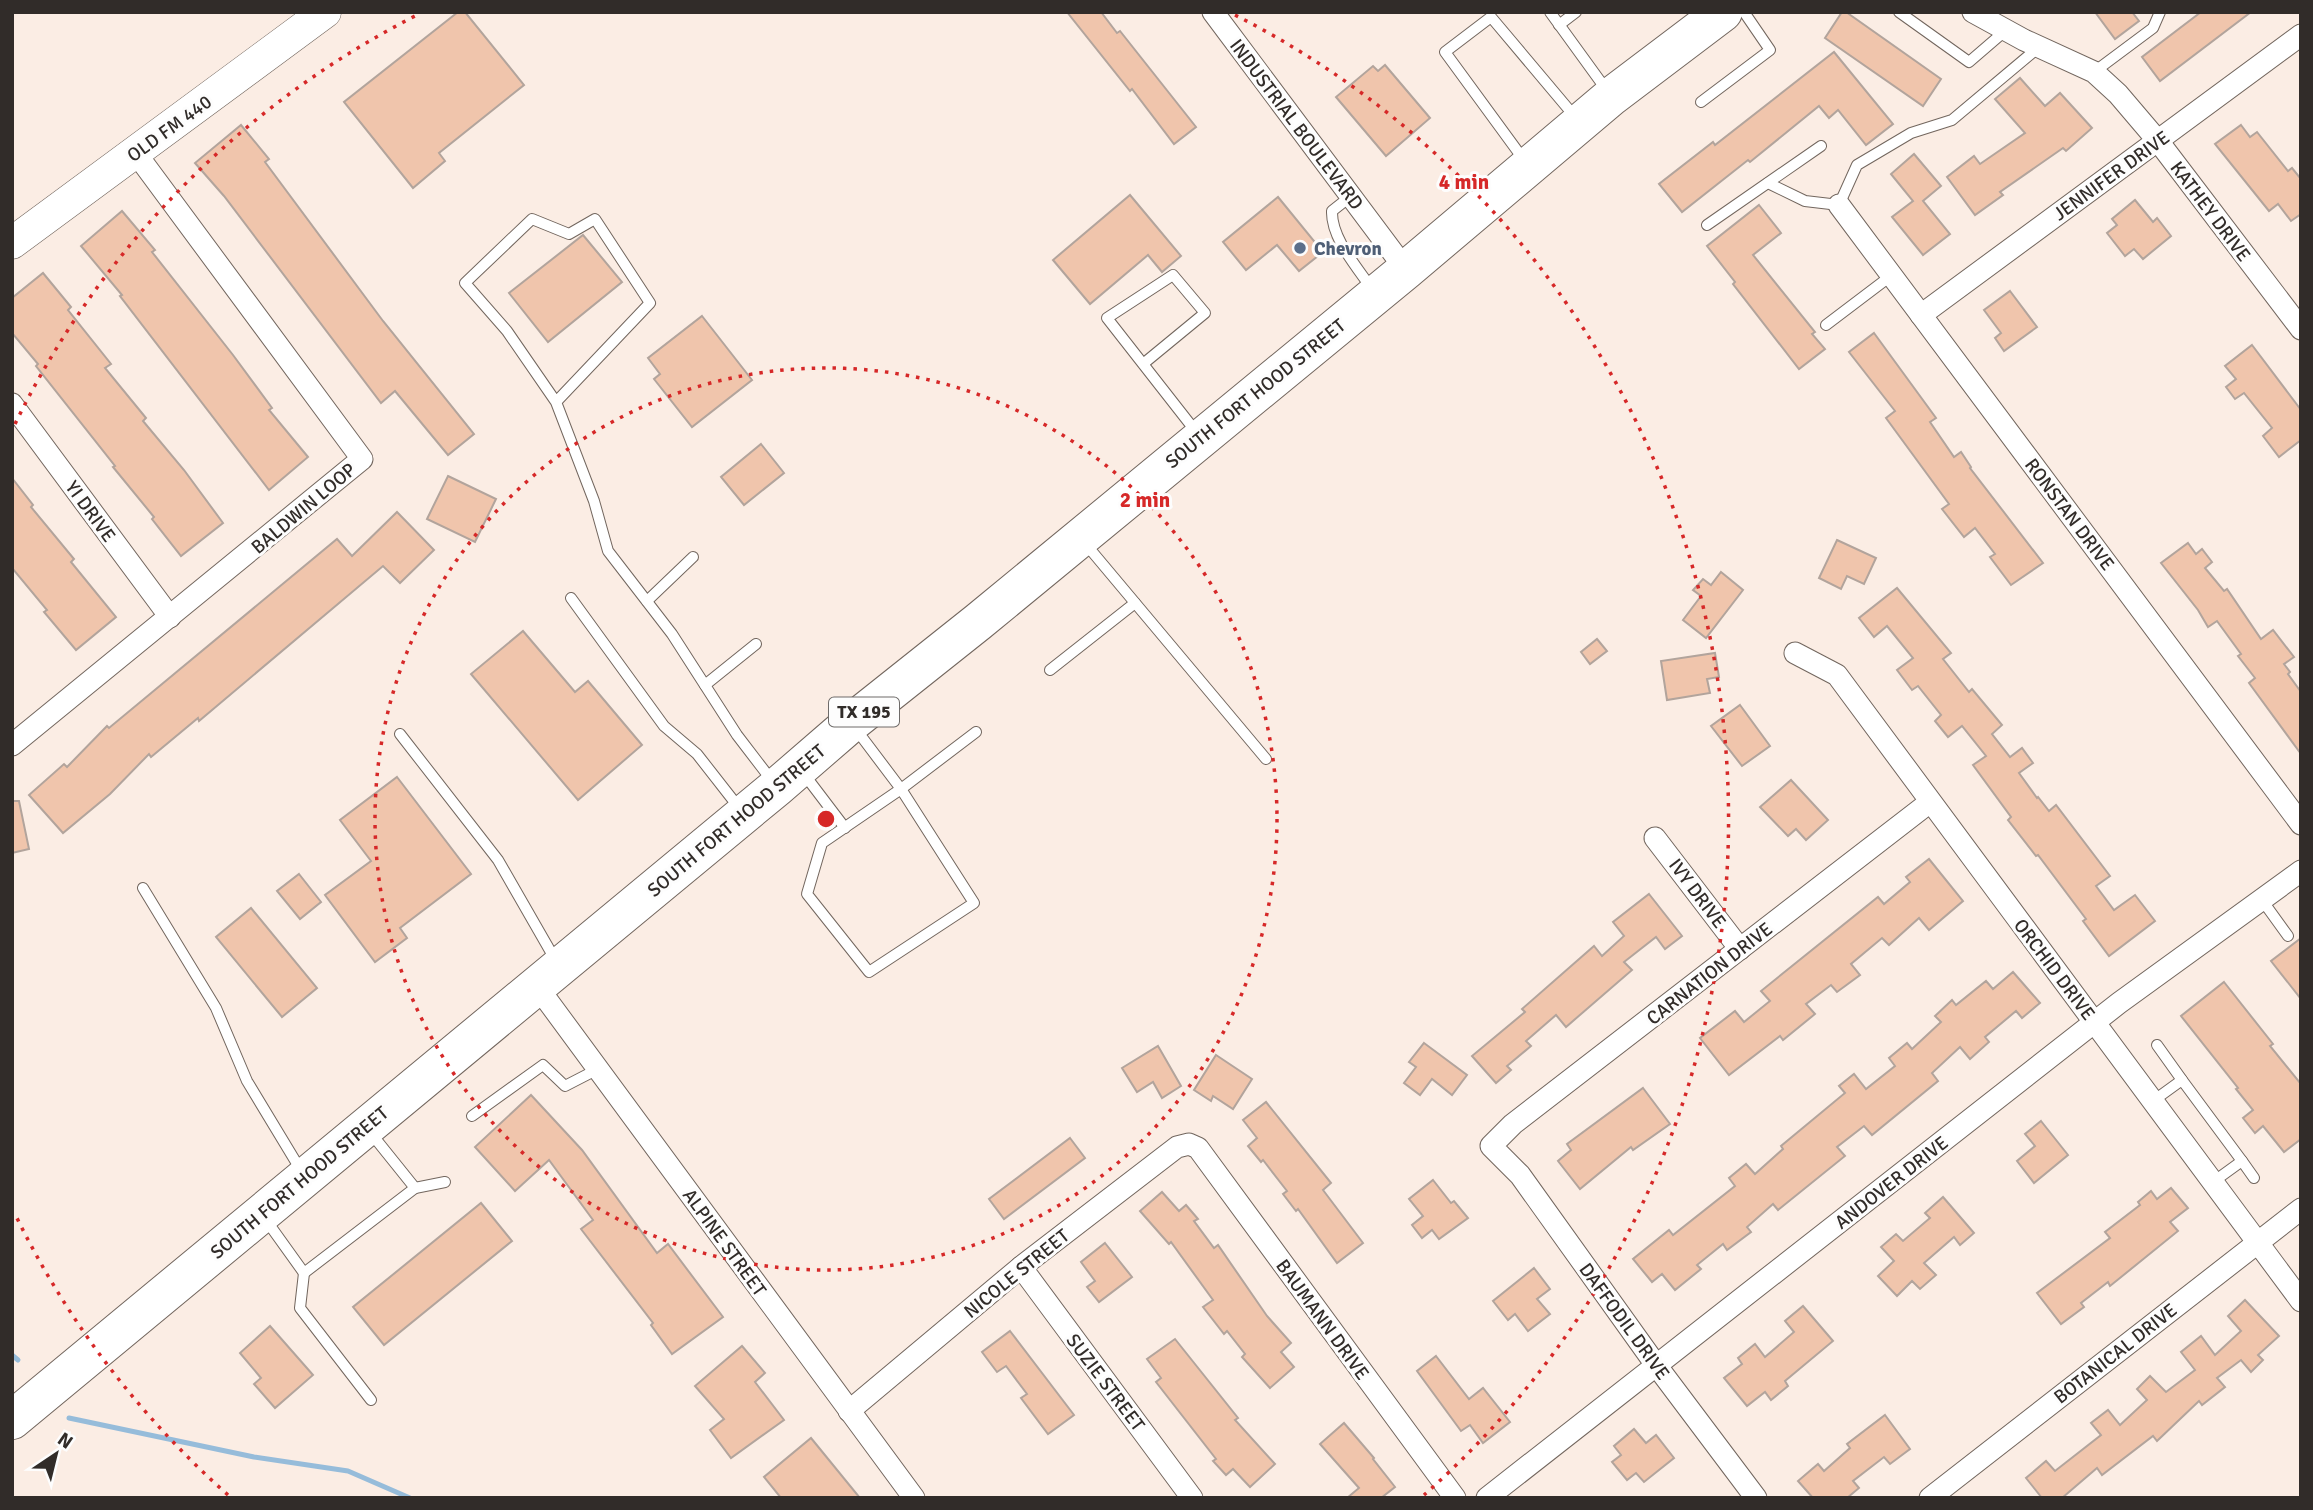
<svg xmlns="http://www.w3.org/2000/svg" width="2313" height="1510" viewBox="0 0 2313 1510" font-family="Signika,sans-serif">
<rect width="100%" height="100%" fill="#fbede4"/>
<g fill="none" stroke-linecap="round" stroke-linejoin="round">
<g stroke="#96bcda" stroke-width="5">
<polyline points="12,1355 18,1360"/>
<polyline points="69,1418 254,1457 348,1471 410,1498"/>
</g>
</g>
<g fill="#f0c5ac" stroke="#b2a49c" stroke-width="2">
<polygon points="458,12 465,12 524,85 439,153 445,161 413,188 344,102"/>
<polygon points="1067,12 1101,12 1117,33 1120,31 1196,127 1174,144 1132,89 1130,91"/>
<polygon points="1842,12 1846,12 1941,79 1923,106 1825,38"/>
<polygon points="2095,12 2132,12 2139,21 2115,39"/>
<polygon points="2201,12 2251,12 2160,81 2142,57"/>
<polygon points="1834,52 1893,124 1866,145 1838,110 1829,118 1819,106 1750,162 1748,160 1682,212 1659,184 1713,142 1715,145"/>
<polygon points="1385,65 1430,118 1386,156 1336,97 1373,66 1378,71"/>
<polygon points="2020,78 2045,106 2060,93 2092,128 2066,151 2063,148 2000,192 2003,195 1975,215 1947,177 1974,156 1980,164 2025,133 1995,99"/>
<polygon points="241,125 269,159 265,162 383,321 474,434 448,455 395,391 381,403 224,196 195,163"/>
<polygon points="2241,125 2250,137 2257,132 2288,171 2292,168 2301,179 2301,214 2291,221 2278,204 2269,211 2215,144"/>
<polygon points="1914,154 1941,186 1923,201 1950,234 1923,255 1892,217 1913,201 1891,174"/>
<polygon points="1130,195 1181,256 1162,272 1148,255 1090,304 1053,260"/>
<polygon points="1278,197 1323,252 1299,271 1277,245 1246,270 1223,242"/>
<polygon points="2135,200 2153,222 2157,218 2171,236 2143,259 2134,249 2125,256 2107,233 2117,225 2112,219"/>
<polygon points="1759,205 1781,233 1753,255 1815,332 1812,334 1825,349 1799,369 1733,284 1735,282 1707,246"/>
<polygon points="122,211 155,250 152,252 233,355 272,408 269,410 308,457 269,490 120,296 122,295 81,246"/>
<polygon points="583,235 622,282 548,342 509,293"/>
<polygon points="43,273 71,307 68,310 111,364 105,368 146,418 143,421 184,470 223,523 181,556 152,519 154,517 113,467 115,466 36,366 38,364 12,333 12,298"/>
<polygon points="2010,291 2037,327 2004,351 1995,338 2001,333 1984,310"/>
<polygon points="702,316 752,380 692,427 654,379 660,374 648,358"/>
<polygon points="1874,333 1936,418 1930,422 1954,457 1961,452 1971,467 1970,468 2043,563 2011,585 1990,557 1995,554 1975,528 1964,537 1942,509 1949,504 1886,418 1895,411 1849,352"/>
<polygon points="2252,345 2301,410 2301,440 2279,457 2263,436 2272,428 2244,393 2235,399 2226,387 2236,379 2225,366"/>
<polygon points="761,444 784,473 744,505 721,477"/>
<polygon points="448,476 496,499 475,542 427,519"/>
<polygon points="12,478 33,505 31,507 74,559 71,562 116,617 76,650 44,612 47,610 12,568"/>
<polygon points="397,512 434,550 400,583 383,566 199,721 198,718 151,757 149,754 110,794 63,833 29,795 64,764 67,767 107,726 109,728 337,539 352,556"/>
<polygon points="1837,540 1876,558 1864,584 1847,576 1841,589 1819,578"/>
<polygon points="2188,543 2196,554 2202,549 2212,562 2205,568 2224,591 2227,589 2261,639 2273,630 2294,657 2284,664 2290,672 2288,674 2301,692 2301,754 2249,683 2255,678 2238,656 2241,654 2217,621 2208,627 2198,610 2161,563"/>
<polygon points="1721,572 1743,590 1706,638 1683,620 1701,596 1693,590 1703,579 1711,585"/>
<polygon points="1897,588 1951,653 1943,659 1969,692 1972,689 2002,725 1992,734 2010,757 2022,748 2033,763 2019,773 2037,798 2038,797 2049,811 2056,805 2110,876 2096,886 2114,910 2135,895 2155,921 2109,956 2083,921 2086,919 2038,855 2036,856 2008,820 2011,817 1973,765 1986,756 1962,726 1948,737 1935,721 1941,715 1918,686 1912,690 1897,670 1913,658 1887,626 1874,637 1859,618"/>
<polygon points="523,631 575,692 588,681 642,745 578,800 471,674"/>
<polygon points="1597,639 1607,651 1590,664 1581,652"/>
<polygon points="1715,653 1719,677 1707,679 1710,693 1667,700 1661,661"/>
<polygon points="1740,705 1770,746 1742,766 1711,726"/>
<polygon points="397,777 471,874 400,928 407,938 375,962 325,895 371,861 340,820"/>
<polygon points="1791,780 1828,820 1806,840 1796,829 1788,836 1760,807"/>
<polygon points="12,801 19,801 29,849 12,853"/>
<polygon points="1929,859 1963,901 1929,930 1919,918 1889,945 1882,938 1851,964 1860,975 1837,992 1831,985 1806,1004 1815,1014 1783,1040 1780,1036 1729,1075 1700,1038 1735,1011 1744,1022 1770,1001 1761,991 1878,897 1884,904 1910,882 1906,877"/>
<polygon points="299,874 321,902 300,919 277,891"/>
<polygon points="1649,894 1682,936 1665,949 1656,937 1624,962 1632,970 1566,1027 1556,1015 1526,1041 1531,1046 1507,1066 1511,1070 1496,1083 1472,1056 1525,1012 1522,1009 1594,946 1602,956 1624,936 1613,922"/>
<polygon points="251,908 317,988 282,1017 216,937"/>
<polygon points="2301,938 2301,999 2271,961"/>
<polygon points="2013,972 2040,1003 2022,1018 2016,1011 1985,1037 1989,1042 1970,1059 1960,1047 1932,1073 1938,1081 1872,1135 1864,1126 1837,1147 1845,1156 1778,1210 1773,1204 1747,1227 1751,1232 1727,1250 1723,1244 1697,1265 1701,1269 1675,1290 1662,1274 1652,1282 1633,1259 1669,1230 1673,1235 1735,1186 1729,1178 1746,1164 1755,1174 1783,1149 1781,1146 1845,1093 1839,1086 1854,1074 1866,1089 1895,1066 1889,1058 1907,1043 1912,1049 1941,1022 1935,1016 1952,1000 1956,1005 1986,981 1993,989"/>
<polygon points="2224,982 2273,1044 2270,1046 2301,1084 2301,1139 2284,1152 2263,1126 2255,1133 2243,1118 2253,1110 2236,1089 2238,1088 2181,1016"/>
<polygon points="1424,1043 1467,1075 1452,1095 1432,1079 1420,1095 1404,1083 1416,1067 1409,1062"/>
<polygon points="1158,1046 1181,1086 1162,1098 1153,1082 1137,1092 1122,1068"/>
<polygon points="1216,1055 1252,1079 1233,1109 1213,1096 1211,1101 1194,1090"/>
<polygon points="1643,1088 1670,1124 1633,1150 1631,1147 1580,1189 1558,1161 1571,1150 1567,1144"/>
<polygon points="531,1095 582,1150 657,1253 668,1244 723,1317 672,1354 651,1325 653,1323 581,1229 593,1220 549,1160 515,1191 475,1147"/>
<polygon points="1266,1102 1331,1183 1323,1190 1363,1243 1337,1263 1298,1209 1296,1211 1283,1194 1287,1191 1263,1160 1261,1162 1248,1146 1257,1138 1243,1120"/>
<polygon points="2041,1121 2068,1155 2034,1183 2017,1161 2035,1146 2025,1134"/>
<polygon points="1070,1138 1085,1158 1004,1219 989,1199"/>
<polygon points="1433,1180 1451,1203 1454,1201 1468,1218 1439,1239 1432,1230 1422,1238 1412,1225 1423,1216 1409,1199"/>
<polygon points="2171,1188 2188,1208 2170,1222 2178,1231 2110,1286 2108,1282 2081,1303 2084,1307 2061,1324 2037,1293 2110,1238 2105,1232 2140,1205 2138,1202 2151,1191 2157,1199"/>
<polygon points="1162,1192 1179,1211 1186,1205 1198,1219 1194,1221 1214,1248 1218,1245 1267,1316 1291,1343 1281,1352 1294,1367 1270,1388 1242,1357 1245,1354 1227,1331 1224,1334 1203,1307 1213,1300 1171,1242 1169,1244 1140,1211"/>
<polygon points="1943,1197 1974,1233 1960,1245 1954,1237 1924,1263 1936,1275 1920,1289 1912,1281 1897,1296 1878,1276 1894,1261 1881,1247 1896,1234 1903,1241 1930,1218 1925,1213"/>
<polygon points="481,1203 512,1241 384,1345 353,1307"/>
<polygon points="1105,1243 1132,1277 1099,1302 1087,1287 1095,1281 1081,1262"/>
<polygon points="1534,1268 1550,1289 1537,1299 1550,1314 1528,1331 1515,1314 1508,1320 1493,1301"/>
<polygon points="2245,1300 2279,1336 2258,1355 2263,1360 2251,1372 2241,1360 2217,1378 2225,1387 2202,1405 2199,1401 2157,1441 2153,1436 2102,1475 2097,1468 2062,1498 2042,1498 2026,1478 2046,1461 2055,1471 2101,1435 2091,1423 2108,1410 2120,1425 2147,1400 2137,1389 2150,1376 2166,1392 2195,1370 2181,1352 2201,1336 2215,1355 2241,1331 2228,1316"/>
<polygon points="1803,1306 1833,1341 1785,1381 1788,1386 1771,1400 1765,1392 1747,1406 1724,1378 1742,1364 1738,1358 1755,1344 1765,1357 1794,1332 1785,1321"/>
<polygon points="270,1326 313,1375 275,1408 254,1384 261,1378 240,1353"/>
<polygon points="1010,1331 1074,1415 1048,1434 1021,1398 1027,1394 1006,1366 997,1372 982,1352"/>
<polygon points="1175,1339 1238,1418 1235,1420 1275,1464 1250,1487 1233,1469 1226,1475 1213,1461 1216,1459 1156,1382 1161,1378 1147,1359"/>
<polygon points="742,1346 765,1373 755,1382 784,1420 731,1458 710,1430 724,1419 695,1386"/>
<polygon points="1436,1356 1469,1399 1483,1388 1510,1422 1483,1443 1470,1425 1461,1431 1417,1371"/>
<polygon points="1885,1415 1910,1449 1890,1464 1884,1457 1853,1481 1859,1488 1847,1498 1813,1498 1798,1481 1818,1464 1824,1471 1850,1448 1847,1444"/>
<polygon points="1344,1423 1374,1458 1373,1459 1395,1487 1381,1498 1347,1498 1359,1488 1320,1444"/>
<polygon points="1634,1429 1646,1443 1656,1435 1674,1458 1644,1482 1636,1473 1627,1480 1612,1462 1621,1455 1614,1446"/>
<polygon points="811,1438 860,1498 781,1498 764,1477"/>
</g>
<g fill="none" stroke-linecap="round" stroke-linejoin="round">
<defs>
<g id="lane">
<polyline points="1550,12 1608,92"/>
<polyline points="1899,12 1969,62 2005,31"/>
<polyline points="1559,25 1576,12"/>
<polyline points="2094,72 2153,28 2160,12"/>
<polyline points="1701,102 1770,50 1744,12"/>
<polyline points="1524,160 1445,52 1491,17 1576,118"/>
<polyline points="1768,183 1805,201 1839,205 1857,165 1911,133 1952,120 2039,47"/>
<path d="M1351,196L1332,211C1331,238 1357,267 1372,289"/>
<polyline points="1707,225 1821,146"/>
<polyline points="1826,325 1892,275"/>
<polyline points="1143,364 1205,313 1173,275 1107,318 1197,433"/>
<polyline points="556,402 650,303 595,219 569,234 532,219 465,283 507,331 556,402 594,501 608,551 672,634 737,735 773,782"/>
<polyline points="1084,542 1266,759"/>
<polyline points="571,598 664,726 697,754 740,809"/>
<polyline points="647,601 693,557"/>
<polyline points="1050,670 1135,603"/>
<polyline points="705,685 756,644"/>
<polyline points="855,728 901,789 976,732"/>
<polyline points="400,734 498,860 556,961"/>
<polyline points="804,774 845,828"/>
<polygon points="901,789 974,903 869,972 807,894 822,843"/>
<polyline points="143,888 216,1008 247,1081 302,1172"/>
<polyline points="2262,900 2288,936"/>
<polyline points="2157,1045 2182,1080"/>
<polyline points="2153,1101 2182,1080 2242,1161 2213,1182"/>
<polyline points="472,1116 543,1065 565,1086 598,1069"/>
<polyline points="2242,1161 2254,1178"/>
<polyline points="415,1188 445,1182"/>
<polyline points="266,1220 304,1273 415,1188 370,1132"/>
<polyline points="304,1273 300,1308 371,1400"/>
</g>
<g id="street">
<polyline points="1213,12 1406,270"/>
<polyline points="1973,12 2024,40 2094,72 2118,94 2158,141 2301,329"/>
<polyline points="1839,205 2301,824"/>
<polyline points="1921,315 2301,35"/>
<polyline points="12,404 170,617"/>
<polyline points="1795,653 1837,675 2301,1301"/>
<polyline points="12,745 362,459 135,152"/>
<polyline points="1655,838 1740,949"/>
<polyline points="536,985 914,1498"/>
<polyline points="1021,1267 1192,1498"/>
<polyline points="849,1411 1021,1267 1177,1147 1189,1144 1198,1148 1455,1498"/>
<polyline points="1487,1498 2119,1003 2301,871"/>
<polyline points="1756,1498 1656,1365 1520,1175 1491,1146 1513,1124 1930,802"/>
<polyline points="1930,1498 2301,1209"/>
</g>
<polyline id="secondary" points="12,243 325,12"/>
<polyline id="highway" points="12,1420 777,787 851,723 978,622 1406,270 1612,96 1723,12"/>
</defs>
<use href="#lane" stroke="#72665e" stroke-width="12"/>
<use href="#street" stroke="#72665e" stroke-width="23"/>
<use href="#secondary" stroke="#72665e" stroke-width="33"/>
<use href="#highway" stroke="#72665e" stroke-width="40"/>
<use href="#lane" stroke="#fff" stroke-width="10"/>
<use href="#street" stroke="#fff" stroke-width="21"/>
<use href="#secondary" stroke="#fff" stroke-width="32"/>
<use href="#highway" stroke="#fff" stroke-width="38"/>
</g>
<g fill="none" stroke="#d62828" stroke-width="3.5" stroke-dasharray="3.5 7">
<circle cx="826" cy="819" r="451"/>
<path d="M228 1495A902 902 0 0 1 15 1214M15 424A902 902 0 0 1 417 15M1235 15A902 902 0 0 1 1424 1495"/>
</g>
<circle fill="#5c6f8a" stroke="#fdfdfd" stroke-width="2.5" cx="1300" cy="248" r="7"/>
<g text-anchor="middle" stroke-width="6" stroke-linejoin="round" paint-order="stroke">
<rect fill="#fdfdfd" stroke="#6e6b69" stroke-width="2" x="829" y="697.5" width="70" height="29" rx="5"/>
<g font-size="18" font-weight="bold" fill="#312c29">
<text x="864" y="718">TX 195</text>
</g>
<g font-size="19" fill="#312c29" stroke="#fdfdfd">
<text transform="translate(1297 124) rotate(53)" y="7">INDUSTRIAL BOULEVARD</text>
<text transform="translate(169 128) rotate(-36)" y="7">OLD FM 440</text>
<text transform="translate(2111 175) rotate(-36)" y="7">JENNIFER DRIVE</text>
<text transform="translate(2211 211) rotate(53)" y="7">KATHEY DRIVE</text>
<text transform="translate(1255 393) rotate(-39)" y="7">SOUTH FORT HOOD STREET</text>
<text transform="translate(303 508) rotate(-40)" y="7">BALDWIN LOOP</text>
<text transform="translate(91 511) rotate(54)" y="7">YI DRIVE</text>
<text transform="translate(2070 514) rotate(53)" y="7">RONSTAN DRIVE</text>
<text transform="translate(736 820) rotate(-40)" y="7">SOUTH FORT HOOD STREET</text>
<text transform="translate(1698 893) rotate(53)" y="7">IVY DRIVE</text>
<text transform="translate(2055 969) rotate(53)" y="7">ORCHID DRIVE</text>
<text transform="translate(1709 973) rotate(-38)" y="7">CARNATION DRIVE</text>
<text transform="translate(299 1182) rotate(-40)" y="7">SOUTH FORT HOOD STREET</text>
<text transform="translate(1891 1182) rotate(-38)" y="7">ANDOVER DRIVE</text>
<text transform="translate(725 1242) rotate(54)" y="7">ALPINE STREET</text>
<text transform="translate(1016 1273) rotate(-39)" y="7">NICOLE STREET</text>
<text transform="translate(1323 1319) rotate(54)" y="7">BAUMANN DRIVE</text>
<text transform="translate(1625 1321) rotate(54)" y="7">DAFFODIL DRIVE</text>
<text transform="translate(2115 1353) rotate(-38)" y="7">BOTANICAL DRIVE</text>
<text transform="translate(1106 1382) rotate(53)" y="7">SUZIE STREET</text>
</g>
<g font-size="19" font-weight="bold" fill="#4e5e75" stroke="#fdfdfd" text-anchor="start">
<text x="1314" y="255">Chevron</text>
</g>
</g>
<circle cx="826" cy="819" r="10" fill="#d62828" stroke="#fdfdfd" stroke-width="3.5"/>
<g font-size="21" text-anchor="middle" font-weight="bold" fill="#d62828" stroke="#fdfdfd" stroke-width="6" stroke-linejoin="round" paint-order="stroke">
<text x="1464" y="189">4 min</text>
<text x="1145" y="507">2 min</text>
</g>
<rect width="2313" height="1510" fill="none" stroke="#312c29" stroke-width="28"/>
<g transform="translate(56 1454) rotate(35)" stroke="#fdfdfd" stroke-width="5" paint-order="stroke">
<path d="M0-5L12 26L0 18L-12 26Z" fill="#312c29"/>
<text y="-10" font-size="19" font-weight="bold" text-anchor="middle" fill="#312c29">N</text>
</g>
</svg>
